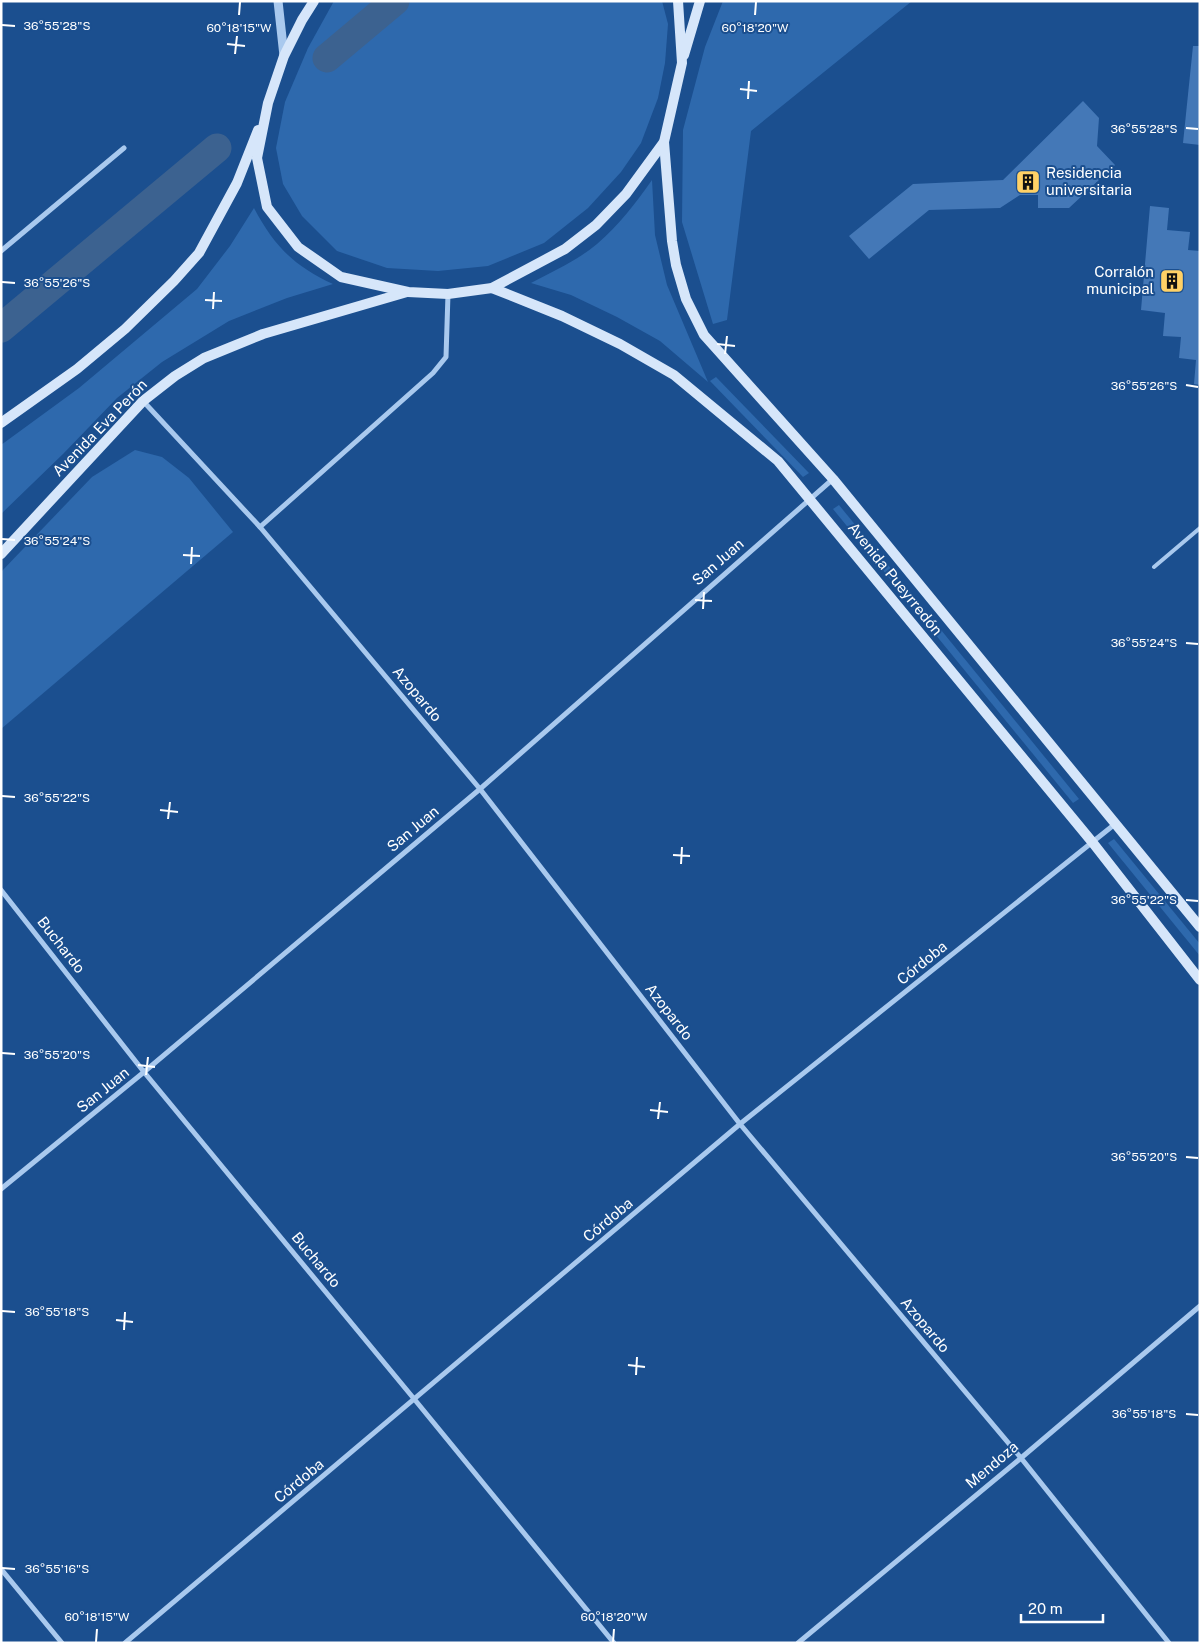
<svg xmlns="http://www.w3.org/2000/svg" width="1201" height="1644" viewBox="0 0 1201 1644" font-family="'Public Sans',sans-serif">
<rect width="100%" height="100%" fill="#1b4f8f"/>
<g fill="#2e69ad">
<polygon points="334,1 662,1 668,24 665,63 658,98 641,143 621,172 588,208 544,243 488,266 438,271 387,268 337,251 302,216 283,184 276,148 285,102 308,48"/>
<polygon points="723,1 912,1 751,131 727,320 713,324 682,222 683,130 705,47"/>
<path d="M652,180L655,235L667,285L708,382L660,341L617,317L571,295L531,283C554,271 578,260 597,244C619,225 636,203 652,180Z"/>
<path d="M254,208C274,246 294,266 333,284L287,298L229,321L162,362L117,398L63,454L1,514V445L79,388L197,289L230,246Z"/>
<polygon points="716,377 809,473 803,477 710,381"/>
<polygon points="135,450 162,457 189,478 233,532 1,729 1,572 92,477"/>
<polygon points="839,505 1079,799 1073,803 833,509"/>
<polygon points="1114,839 1200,944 1200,956 1108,843"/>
</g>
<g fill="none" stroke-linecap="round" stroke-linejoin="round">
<g stroke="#3c6290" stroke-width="29">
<polyline points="327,58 395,1"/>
<polyline points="1,328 217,148"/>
</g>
</g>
<g fill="#4478b7">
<polygon points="1193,46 1200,46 1200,145 1183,143"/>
<polygon points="1083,101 1099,118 1097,146 1115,165 1069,208 1038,208 1038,195 1020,195 1000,208 929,210 869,259 849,236 913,184 1003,180"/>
<polygon points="1150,206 1169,208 1167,230 1190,232 1188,250 1200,251 1200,385 1194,384 1196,360 1179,358 1181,337 1163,336 1165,313 1141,310"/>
</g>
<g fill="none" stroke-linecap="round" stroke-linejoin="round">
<polyline stroke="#a9c9ee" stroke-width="4" points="1154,567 1200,528"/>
<g stroke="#a9c9ee" stroke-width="5">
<polyline points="1,251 124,148"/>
<polyline points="143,401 260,527 480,789 740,1124 1021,1458 1169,1643"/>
<polyline points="260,527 433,373 446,357 448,294"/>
<polyline points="1,890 144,1072 415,1400 614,1643"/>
<polyline points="1,1189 144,1072 480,789 833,479"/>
<polyline points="1,1569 62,1643"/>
<polyline points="125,1643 740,1124 1115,824"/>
<polyline points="798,1643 1021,1458 1200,1306"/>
</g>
<polyline stroke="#a9c9ee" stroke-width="9" points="278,1 284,56"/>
<g stroke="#d6e6fa" stroke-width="10">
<polyline points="314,1 302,20 284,56 268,103 257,158 267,207 298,247 341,277 408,292 448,294 492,288 565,249 596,225 626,194 664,142 682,63 678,1"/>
<polyline points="684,55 700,1"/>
<polyline points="664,142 672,241 676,265 686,299 704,335 833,479 1200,927"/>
<polyline points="492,288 562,316 620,344 674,375 778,461 1093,843 1200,980"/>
<polyline points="1,423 77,369 125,329 174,281 199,253 237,183 258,130"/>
<polyline points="1,554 143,401 175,376 204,358 263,334 407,292"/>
</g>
</g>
<path fill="none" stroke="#fff" stroke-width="2" d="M239,15L240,2M755,15L756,2M2,25L15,26M227,44L245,46M235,54L237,36M740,89L757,91M748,99L749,81M1186,128L1198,129M2,282L15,283M205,300L222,301M213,309L214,292M717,344L735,346M725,354L727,336M1186,385L1198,387M2,539L15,540M183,555L200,556M191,564L192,547M695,600L712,601M703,609L704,592M1186,643L1198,644M2,796L15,797M160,810L178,812M168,819L170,802M673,855L690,856M681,864L682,847M1186,900L1198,901M2,1053L15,1054M138,1065L155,1067M146,1075L148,1057M650,1110L668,1112M658,1119L660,1102M1186,1157L1198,1158M2,1311L15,1312M116,1320L133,1322M124,1330L125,1312M628,1365L645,1367M636,1375L637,1357M1186,1414L1198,1415M2,1568L15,1569M96,1642L97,1629M613,1642L614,1629"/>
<defs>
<symbol id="building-square" viewBox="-11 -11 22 22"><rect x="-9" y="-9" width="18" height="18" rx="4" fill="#ffd166" stroke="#1b4f8f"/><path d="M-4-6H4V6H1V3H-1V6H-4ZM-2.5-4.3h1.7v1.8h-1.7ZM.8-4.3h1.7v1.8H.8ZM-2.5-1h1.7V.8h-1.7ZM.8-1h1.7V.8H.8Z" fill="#111"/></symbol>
</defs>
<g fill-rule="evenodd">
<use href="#building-square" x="1014" y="168" width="28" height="28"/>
<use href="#building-square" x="1158" y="267" width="28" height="28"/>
</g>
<g text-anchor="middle" stroke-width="4" stroke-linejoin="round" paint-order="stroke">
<g font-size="15" fill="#fff" stroke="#1b4f8f" text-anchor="start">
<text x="1046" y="178">Residencia<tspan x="1046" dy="17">universitaria</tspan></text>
<text x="1154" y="277" text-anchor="end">Corralón<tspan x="1154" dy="17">municipal</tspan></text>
</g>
<g font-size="15" fill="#fff" stroke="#1b4f8f">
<text transform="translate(100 428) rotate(-46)" y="5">Avenida Eva Perón</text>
<text transform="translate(718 562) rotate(-41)" y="5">San Juan</text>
<text transform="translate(895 579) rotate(51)" y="5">Avenida Pueyrredón</text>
<text transform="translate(417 694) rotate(50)" y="5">Azopardo</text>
<text transform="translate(413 829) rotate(-40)" y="5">San Juan</text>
<text transform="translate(61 945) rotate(52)" y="5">Buchardo</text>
<text transform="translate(922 963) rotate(-39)" y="5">Córdoba</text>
<text transform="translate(669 1012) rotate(52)" y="5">Azopardo</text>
<text transform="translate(103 1090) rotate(-39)" y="5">San Juan</text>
<text transform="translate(608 1220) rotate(-40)" y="5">Córdoba</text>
<text transform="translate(316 1260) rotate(50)" y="5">Buchardo</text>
<text transform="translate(925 1325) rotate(50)" y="5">Azopardo</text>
<text transform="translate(992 1465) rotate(-40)" y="5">Mendoza</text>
<text transform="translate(299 1481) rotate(-40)" y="5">Córdoba</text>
</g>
</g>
<g font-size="12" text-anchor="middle" fill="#fff" stroke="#1b4f8f" stroke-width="4" stroke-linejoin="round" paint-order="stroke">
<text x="57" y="30">36°55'28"S</text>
<text x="239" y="32">60°18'15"W</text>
<text x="755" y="32">60°18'20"W</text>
<text x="1144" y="133">36°55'28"S</text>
<text x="57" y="287">36°55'26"S</text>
<text x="1144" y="390">36°55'26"S</text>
<text x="57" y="545">36°55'24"S</text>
<text x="1144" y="647">36°55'24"S</text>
<text x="57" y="802">36°55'22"S</text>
<text x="1144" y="904">36°55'22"S</text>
<text x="57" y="1059">36°55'20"S</text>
<text x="1144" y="1161">36°55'20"S</text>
<text x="57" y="1316">36°55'18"S</text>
<text x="1144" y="1418">36°55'18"S</text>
<text x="57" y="1573">36°55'16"S</text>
<text x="97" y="1621">60°18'15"W</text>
<text x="614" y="1621">60°18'20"W</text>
</g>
<rect width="1201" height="1644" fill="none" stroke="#ffffff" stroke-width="5"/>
<path d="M1021 1614v8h82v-8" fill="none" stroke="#ffffff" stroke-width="2.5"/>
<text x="1028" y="1614" font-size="15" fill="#ffffff" stroke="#1b4f8f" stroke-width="4" paint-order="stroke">20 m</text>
</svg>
